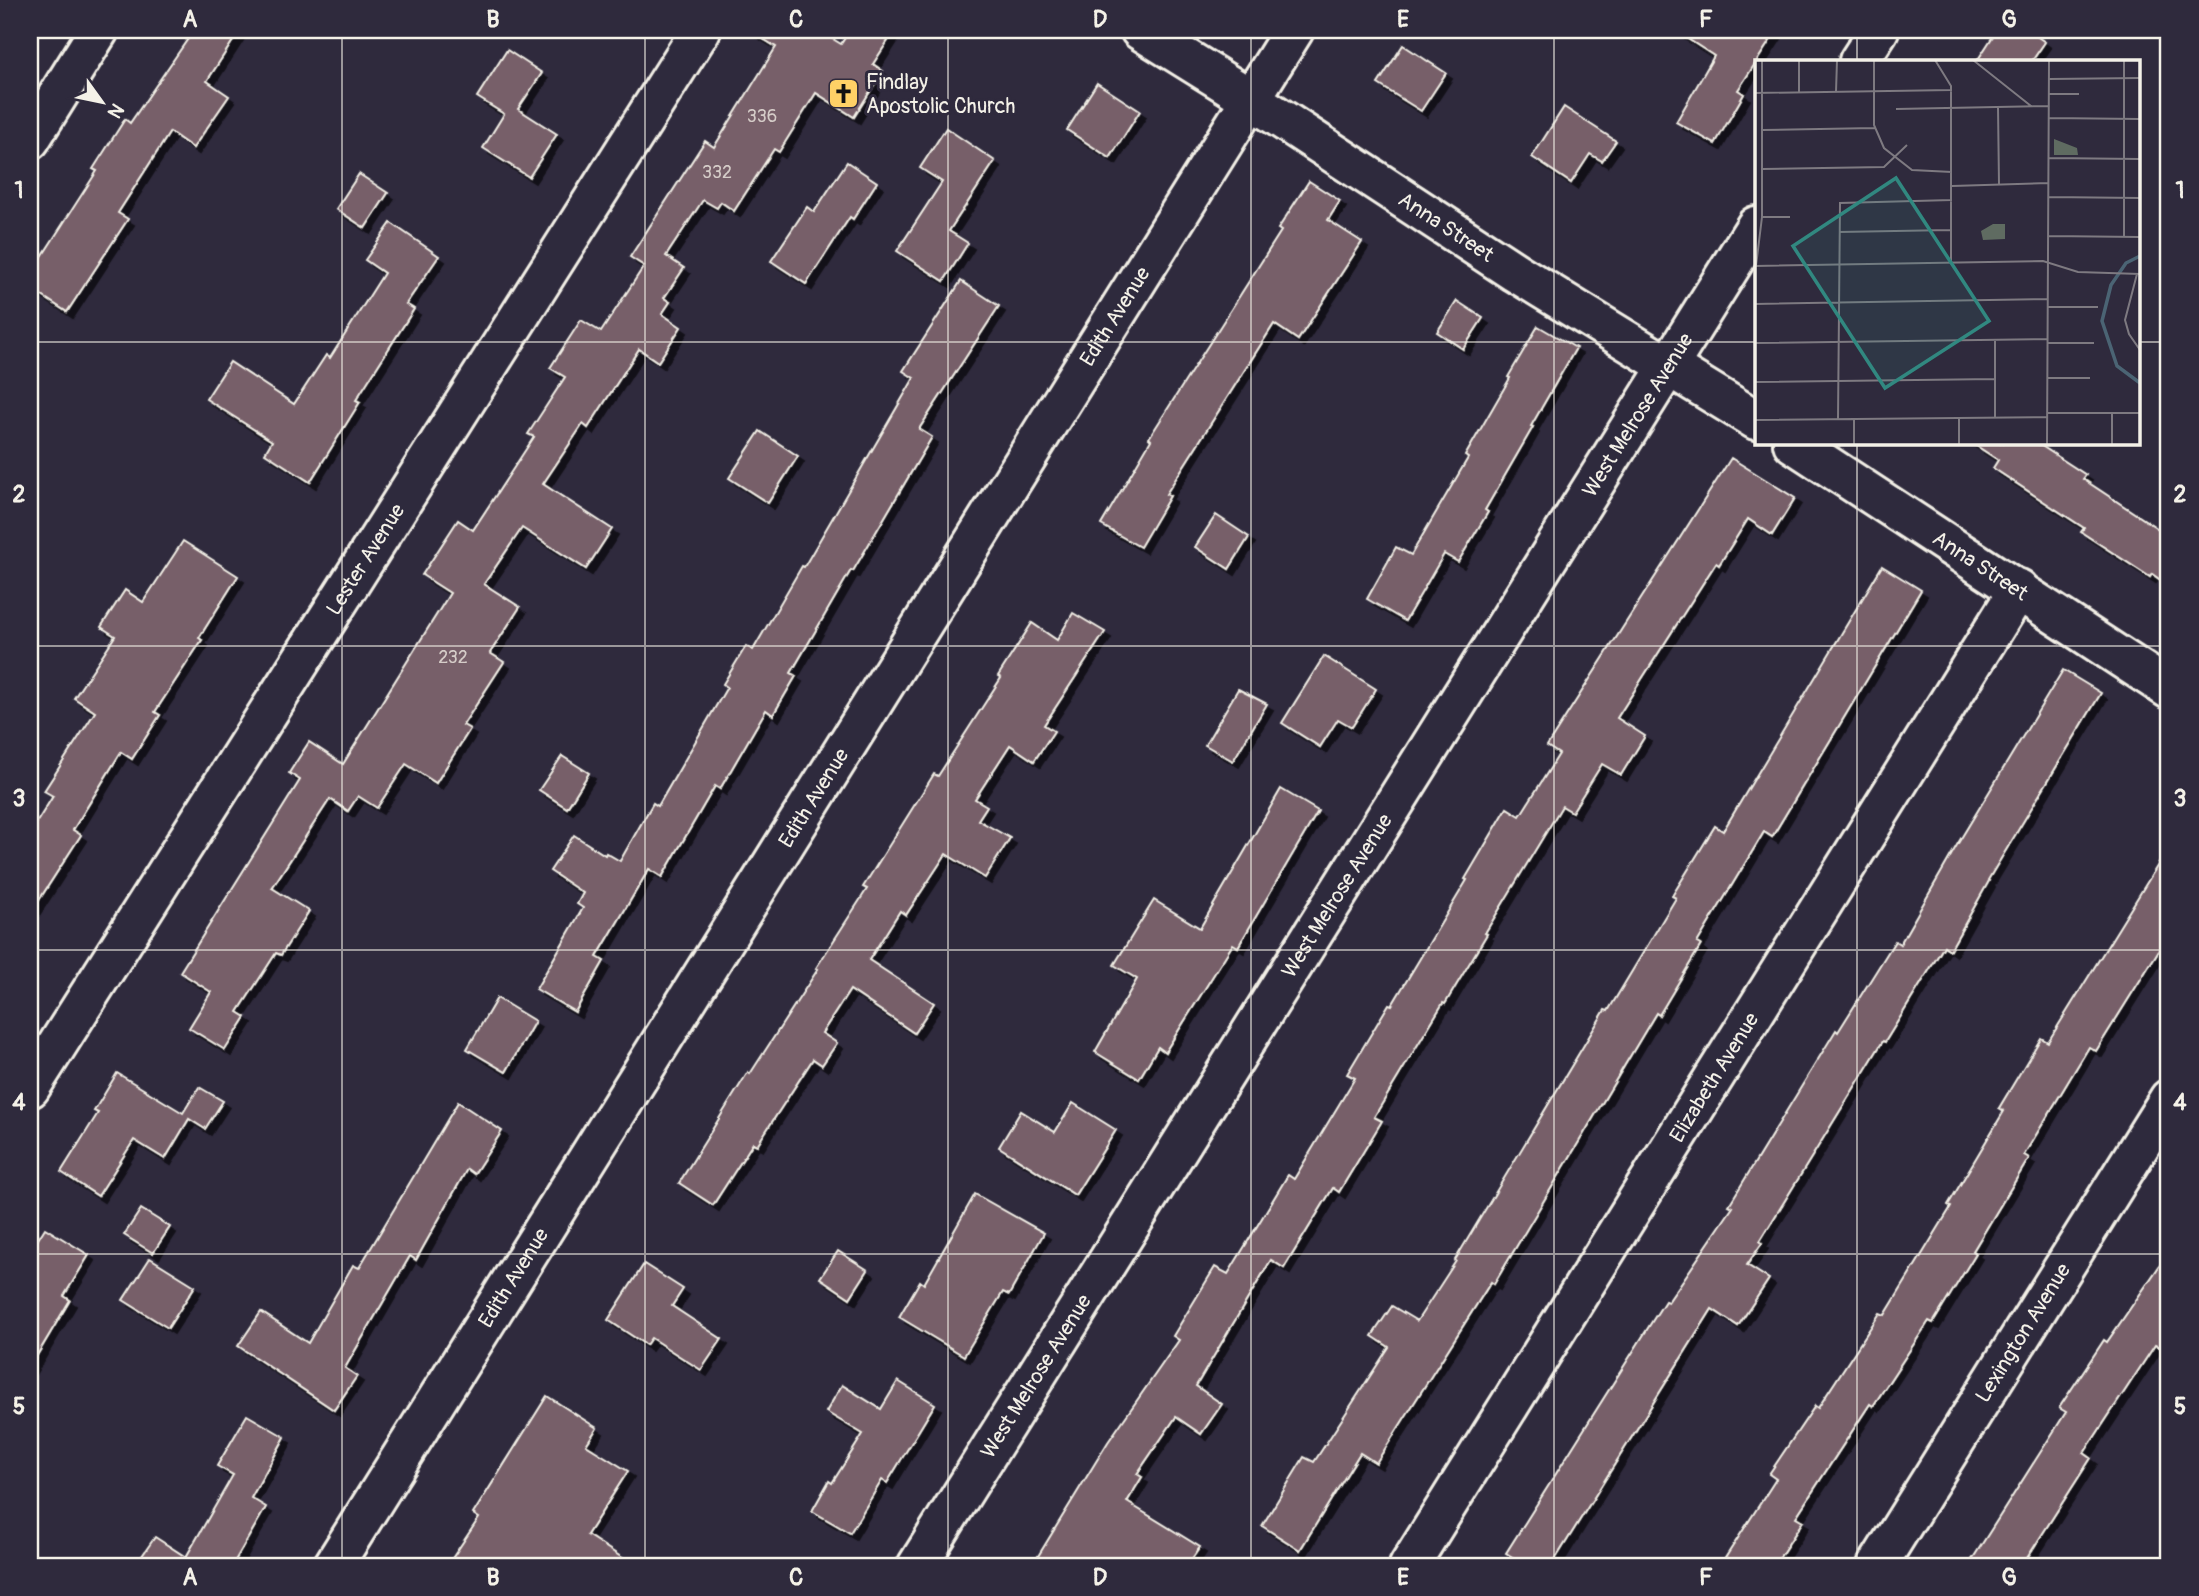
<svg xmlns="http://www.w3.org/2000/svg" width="2199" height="1596" viewBox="0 0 2199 1596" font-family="Pangolin,sans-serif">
<defs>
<filter id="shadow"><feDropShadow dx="6" dy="6" stdDeviation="0" flood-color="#0009"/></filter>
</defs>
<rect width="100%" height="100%" fill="#2f2a3d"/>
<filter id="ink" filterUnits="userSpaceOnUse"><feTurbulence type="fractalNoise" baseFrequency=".0143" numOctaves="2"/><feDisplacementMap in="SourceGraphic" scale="14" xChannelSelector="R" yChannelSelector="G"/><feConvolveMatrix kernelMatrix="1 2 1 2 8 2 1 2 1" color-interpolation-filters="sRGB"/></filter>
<g filter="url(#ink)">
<g fill="#775f69" stroke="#f4f1e8" stroke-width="2" filter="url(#shadow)">
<polygon points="194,30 240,30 207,81 229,96 193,148 170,132 118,213 128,219 67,312 30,288 30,275 97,171 93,169 125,119 130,123"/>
<polygon points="749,30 818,30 841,44 850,30 895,30 873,64 883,71 854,117 816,93 779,152 774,149 734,211 721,202 717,208 703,200 666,256 684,268 664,298 670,302 662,314 681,327 658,362 639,349 588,428 583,424 543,484 612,529 586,569 522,528 484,584 520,607 490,653 504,662 463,725 470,729 436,783 406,764 377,808 358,796 348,811 330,799 272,888 309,911 281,955 276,953 238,1012 246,1017 225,1050 189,1028 211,992 180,972 300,780 289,773 309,742 343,764 450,593 422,575 458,520 473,530 534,437 528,434 565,377 550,368 581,320 601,332 644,266 630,257 705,141 714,147 776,47"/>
<polygon points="1674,30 1777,30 1738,90 1744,94 1715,144 1676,122 1714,56"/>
<polygon points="1997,30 2028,30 2045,42 2032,61 1977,61"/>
<polygon points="1403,45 1446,73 1421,111 1378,84"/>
<polygon points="507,50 542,73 518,109 557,134 529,177 483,148 504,114 477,97"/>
<polygon points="1097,83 1140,111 1110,158 1067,130"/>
<polygon points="1564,107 1616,141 1602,161 1590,154 1571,183 1532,157"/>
<polygon points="946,128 995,161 949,231 968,243 944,281 897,251 942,182 920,168"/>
<polygon points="847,162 877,182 853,219 850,217 806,284 771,261 807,207 814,212"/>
<polygon points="359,174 388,193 365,228 336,209"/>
<polygon points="1309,181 1340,201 1328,220 1362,242 1298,340 1274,324 1166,494 1170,496 1140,547 1101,525 1151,440 1149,438 1281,231 1278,229"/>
<polygon points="391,223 439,256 406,304 414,309 356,400 360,402 310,482 265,453 272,441 206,399 230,362 294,404 326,355 330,358 384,273 365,260"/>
<polygon points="961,281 999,306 919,429 932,437 853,571 851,570 791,673 796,676 773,715 766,710 720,789 715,786 662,877 649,869 597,957 604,961 575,1012 536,989 583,908 577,904 583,893 550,871 574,835 605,855 606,853 620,861 653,803 658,806 727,687 723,684 746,646 753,650 802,566 804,567 914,378 903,371"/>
<polygon points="1457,301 1483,318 1463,349 1437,332"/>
<polygon points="1538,326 1576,348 1531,426 1533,427 1485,510 1488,512 1458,562 1444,554 1405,621 1367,599 1396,547 1411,555 1468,458 1465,456 1510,378 1508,377"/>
<polygon points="760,431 798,456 768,503 729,478"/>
<polygon points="1972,443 2037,443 2086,475 2083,479 2169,536 2169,586 2152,574 2150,577 2081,532 2084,528 1993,468 1998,460"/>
<polygon points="1731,458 1795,498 1772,535 1748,519 1719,565 1716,563 1617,718 1645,736 1621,775 1602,764 1572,812 1562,806 1485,933 1487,934 1445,1004 1443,1003 1374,1117 1382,1121 1339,1192 1333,1188 1284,1268 1271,1260 1196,1386 1222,1404 1201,1434 1176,1417 1137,1474 1142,1477 1127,1502 1200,1547 1187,1566 1032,1566 1108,1442 1179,1340 1173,1336 1215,1267 1228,1274 1288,1175 1294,1179 1355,1078 1347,1074 1389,1004 1392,1005 1467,880 1465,879 1507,808 1520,816 1559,754 1547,746"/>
<polygon points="1216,515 1249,537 1229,569 1195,547"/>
<polygon points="183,541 238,576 199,638 202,640 155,712 160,715 132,759 121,752 73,830 81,835 30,914 30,833 53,796 44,791 95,712 74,698 115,636 101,627 125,590 143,602"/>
<polygon points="1882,566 1921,590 1772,837 1764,832 1697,943 1701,945 1659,1015 1656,1013 1494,1284 1491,1282 1376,1463 1360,1453 1300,1550 1262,1526 1304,1457 1314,1462 1389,1347 1372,1336 1392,1306 1417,1321 1456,1261 1455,1260 1605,1010 1608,1011 1676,898 1672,896 1715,826 1723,831"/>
<polygon points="1073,613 1105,632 1044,725 1054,731 1034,761 1010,745 975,799 987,806 978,820 1010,838 985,878 946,854 906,915 900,911 869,960 934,1003 914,1033 850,990 822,1033 837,1043 822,1065 813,1059 757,1145 753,1143 713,1205 679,1183 748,1072 750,1074 818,969 816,968 867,889 863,887 934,774 938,776 1001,678 998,676 1032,623 1057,640"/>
<polygon points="1324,656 1376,689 1352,727 1338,719 1320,747 1282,723"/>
<polygon points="2063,670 2101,693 1988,880 1989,881 1950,950 1944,946 1885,1042 1883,1041 1760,1241 1762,1243 1747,1265 1769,1279 1738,1326 1712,1309 1551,1566 1527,1566 1506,1553 1665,1301 1668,1302 1733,1207 1729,1205 1836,1030 1838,1032 1895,941 1900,944 1957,845"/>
<polygon points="1238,689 1267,704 1233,761 1205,745"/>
<polygon points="562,756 589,773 567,808 539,790"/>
<polygon points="1281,789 1318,811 1238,947 1233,944 1165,1052 1158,1047 1139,1079 1095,1052 1137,979 1114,965 1154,900 1200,928"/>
<polygon points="2169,847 2169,934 2096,1051 2089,1047 2024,1155 2029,1158 1973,1251 1976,1253 1933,1323 1929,1321 1873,1406 1870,1404 1796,1517 1803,1521 1774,1566 1720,1566 1776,1479 1769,1474 1815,1406 1818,1408 1880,1313 1885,1315 1951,1207 1948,1205 2004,1111 1999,1108 2041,1038 2048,1042"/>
<polygon points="497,998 535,1021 506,1072 467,1049"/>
<polygon points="117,1073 183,1113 199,1087 223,1101 205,1129 189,1119 165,1159 134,1140 98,1196 61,1172 98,1113 94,1111"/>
<polygon points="458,1102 502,1131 474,1174 467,1169 416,1260 410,1256 345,1368 357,1376 334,1410 238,1346 261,1312 308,1343 353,1265 359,1268"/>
<polygon points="1073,1103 1116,1130 1075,1195 999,1147 1021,1111 1055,1132"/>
<polygon points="975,1194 1044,1233 1009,1295 1003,1292 964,1356 899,1317 920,1281 924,1284"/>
<polygon points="141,1209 170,1227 153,1253 124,1235"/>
<polygon points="45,1228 89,1255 64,1296 70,1300 30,1367 30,1252"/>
<polygon points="838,1251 868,1270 850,1298 820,1278"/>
<polygon points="2169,1252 2169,1333 2159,1347 2155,1345 2084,1453 2091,1458 2036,1544 2022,1566 1968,1566 2066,1412 2059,1408 2104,1340 2107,1342"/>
<polygon points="150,1258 195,1286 168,1328 123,1300"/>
<polygon points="644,1264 683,1289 672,1306 722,1339 701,1370 651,1338 646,1345 608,1320"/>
<polygon points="898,1381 935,1404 887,1483 882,1480 850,1533 812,1511 829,1481 832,1483 863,1434 826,1412 842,1385 881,1409"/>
<polygon points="547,1396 597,1428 586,1445 628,1471 587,1535 635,1566 447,1566 479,1518 473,1514"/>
<polygon points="247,1415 285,1437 251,1498 266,1507 232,1566 135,1566 155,1537 186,1557 233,1475 217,1466"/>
</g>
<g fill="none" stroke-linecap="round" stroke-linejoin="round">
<defs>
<g id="minor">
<path id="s1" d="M1140,30L1251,99L1515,272L1756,420"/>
<polyline points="1859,61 1879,30"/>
<polyline points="30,140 99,30"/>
<path id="s2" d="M1793,443L2169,689"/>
<path id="s3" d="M30,1088L701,30"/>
<path id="s4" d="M333,1566L1294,30"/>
<path id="s5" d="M917,1566L1756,226"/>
<path id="s6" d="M1409,1566L2019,589"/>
<path id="s7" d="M1877,1566L2169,1099"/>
</g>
</defs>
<use href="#minor" stroke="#f4f1e8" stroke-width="44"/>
<use href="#minor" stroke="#2f2a3d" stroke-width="38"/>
</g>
</g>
<path fill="none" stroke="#f4f1e8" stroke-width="2" stroke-opacity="0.55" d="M342,30V1566M645,30V1566M948,30V1566M1251,30V1566M1554,30V1566M1857,30V61M30,342H1756M2138,342H2169M1857,443V1566M30,646H2169M30,950H2169M30,1254H2169"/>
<defs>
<symbol id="church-square" viewBox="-11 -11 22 22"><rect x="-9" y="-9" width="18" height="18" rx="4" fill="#ffd166" stroke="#2f2a3d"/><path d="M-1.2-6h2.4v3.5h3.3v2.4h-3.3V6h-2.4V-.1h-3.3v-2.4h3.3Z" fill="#111"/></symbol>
</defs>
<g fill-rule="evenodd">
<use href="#church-square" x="826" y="76" width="35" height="35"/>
</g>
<g text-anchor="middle" stroke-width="6" stroke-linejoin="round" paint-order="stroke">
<g font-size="18" fill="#d5ccc8">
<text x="762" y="122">336</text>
<text x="717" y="178">332</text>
<text x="453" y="663">232</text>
</g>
<g font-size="21" fill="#f4f1e8" stroke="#2f2a3d" text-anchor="start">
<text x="866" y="89">Findlay<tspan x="866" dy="24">Apostolic Church</tspan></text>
</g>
<g font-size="21" fill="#f4f1e8" stroke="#2f2a3d">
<text dy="7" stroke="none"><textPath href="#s1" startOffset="364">Anna Street</textPath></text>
<text dy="7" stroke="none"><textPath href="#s4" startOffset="1474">Edith Avenue</textPath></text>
<text dy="7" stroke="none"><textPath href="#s5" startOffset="1358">West Melrose Avenue</textPath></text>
<text dy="7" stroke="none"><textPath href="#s3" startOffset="626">Lester Avenue</textPath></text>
<text dy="7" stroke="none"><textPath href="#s2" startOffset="224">Anna Street</textPath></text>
<text dy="7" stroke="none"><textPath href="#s4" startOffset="906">Edith Avenue</textPath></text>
<text dy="7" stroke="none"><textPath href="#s5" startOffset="791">West Melrose Avenue</textPath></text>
<text dy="7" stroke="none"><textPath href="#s6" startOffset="576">Elizabeth Avenue</textPath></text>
<text dy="7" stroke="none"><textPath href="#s4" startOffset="340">Edith Avenue</textPath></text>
<text dy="7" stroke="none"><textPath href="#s7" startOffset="275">Lexington Avenue</textPath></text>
<text dy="7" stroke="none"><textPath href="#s5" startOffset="224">West Melrose Avenue</textPath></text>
</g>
</g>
<g transform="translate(1755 60)">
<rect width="385" height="385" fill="#2f2a3d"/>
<path d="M299,79L322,88L323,95H299ZM238,164H250V179L228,180L226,171Z" fill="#5f6b61"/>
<path fill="none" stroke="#4b6474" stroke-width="3.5" d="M385,196L371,203L356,225L347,261L362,306L385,323"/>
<path fill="none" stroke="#7e7a81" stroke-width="2" d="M44,0V32M119,0V65L129,88L157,110L197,112M180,0L196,26V203M218,0L276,46M294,19L385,18M81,32L82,0M0,33L197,30M294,34H324M243,47L244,125M141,49L293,46M294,58L385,59M7,70L120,68M294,98L385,99M7,109L129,107L152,85M197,126L294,123M294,137L385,138M7,157H35M84,172L196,170M294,176L385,177M369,177V0M0,206L288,201L323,212L385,214M1,206L7,157V0M382,214L370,260L374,274L385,290M0,244L293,239M293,247H343M0,283L292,279M293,283H339M293,318H335M0,322L240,319M293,353H385M357,353V385M240,357V280M83,359L85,143L197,140M0,360L293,357M99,385V359M204,385V357M292,385L294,0"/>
<path fill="#318880" fill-opacity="0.15" stroke="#318880" stroke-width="3.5" d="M141,118L234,261L130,328L38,186Z"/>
<rect width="385" height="385" fill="none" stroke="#f4f1e8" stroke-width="3.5"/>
</g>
<rect width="2199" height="1596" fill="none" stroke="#2f2a3d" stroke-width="77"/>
<g transform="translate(102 102) rotate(123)" stroke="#2f2a3d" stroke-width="5" paint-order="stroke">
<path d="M0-5L12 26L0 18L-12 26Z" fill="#f4f1e8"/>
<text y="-10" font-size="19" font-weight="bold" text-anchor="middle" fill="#f4f1e8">N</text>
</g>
<rect x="38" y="38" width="2122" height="1520" fill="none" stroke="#f4f1e8" stroke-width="2.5"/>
<g font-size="23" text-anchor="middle" font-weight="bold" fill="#f4f1e8">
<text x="190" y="27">A</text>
<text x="493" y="27">B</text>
<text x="796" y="27">C</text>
<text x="1100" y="27">D</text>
<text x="1403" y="27">E</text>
<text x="1706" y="27">F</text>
<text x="2009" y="27">G</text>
<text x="19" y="198">1</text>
<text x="2180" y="198">1</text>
<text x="19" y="502">2</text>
<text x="2180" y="502">2</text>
<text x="19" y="806">3</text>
<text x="2180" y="806">3</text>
<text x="19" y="1110">4</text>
<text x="2180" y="1110">4</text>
<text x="19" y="1414">5</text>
<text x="2180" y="1414">5</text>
<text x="190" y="1585">A</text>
<text x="493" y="1585">B</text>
<text x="796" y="1585">C</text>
<text x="1100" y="1585">D</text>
<text x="1403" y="1585">E</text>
<text x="1706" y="1585">F</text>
<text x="2009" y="1585">G</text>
</g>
</svg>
